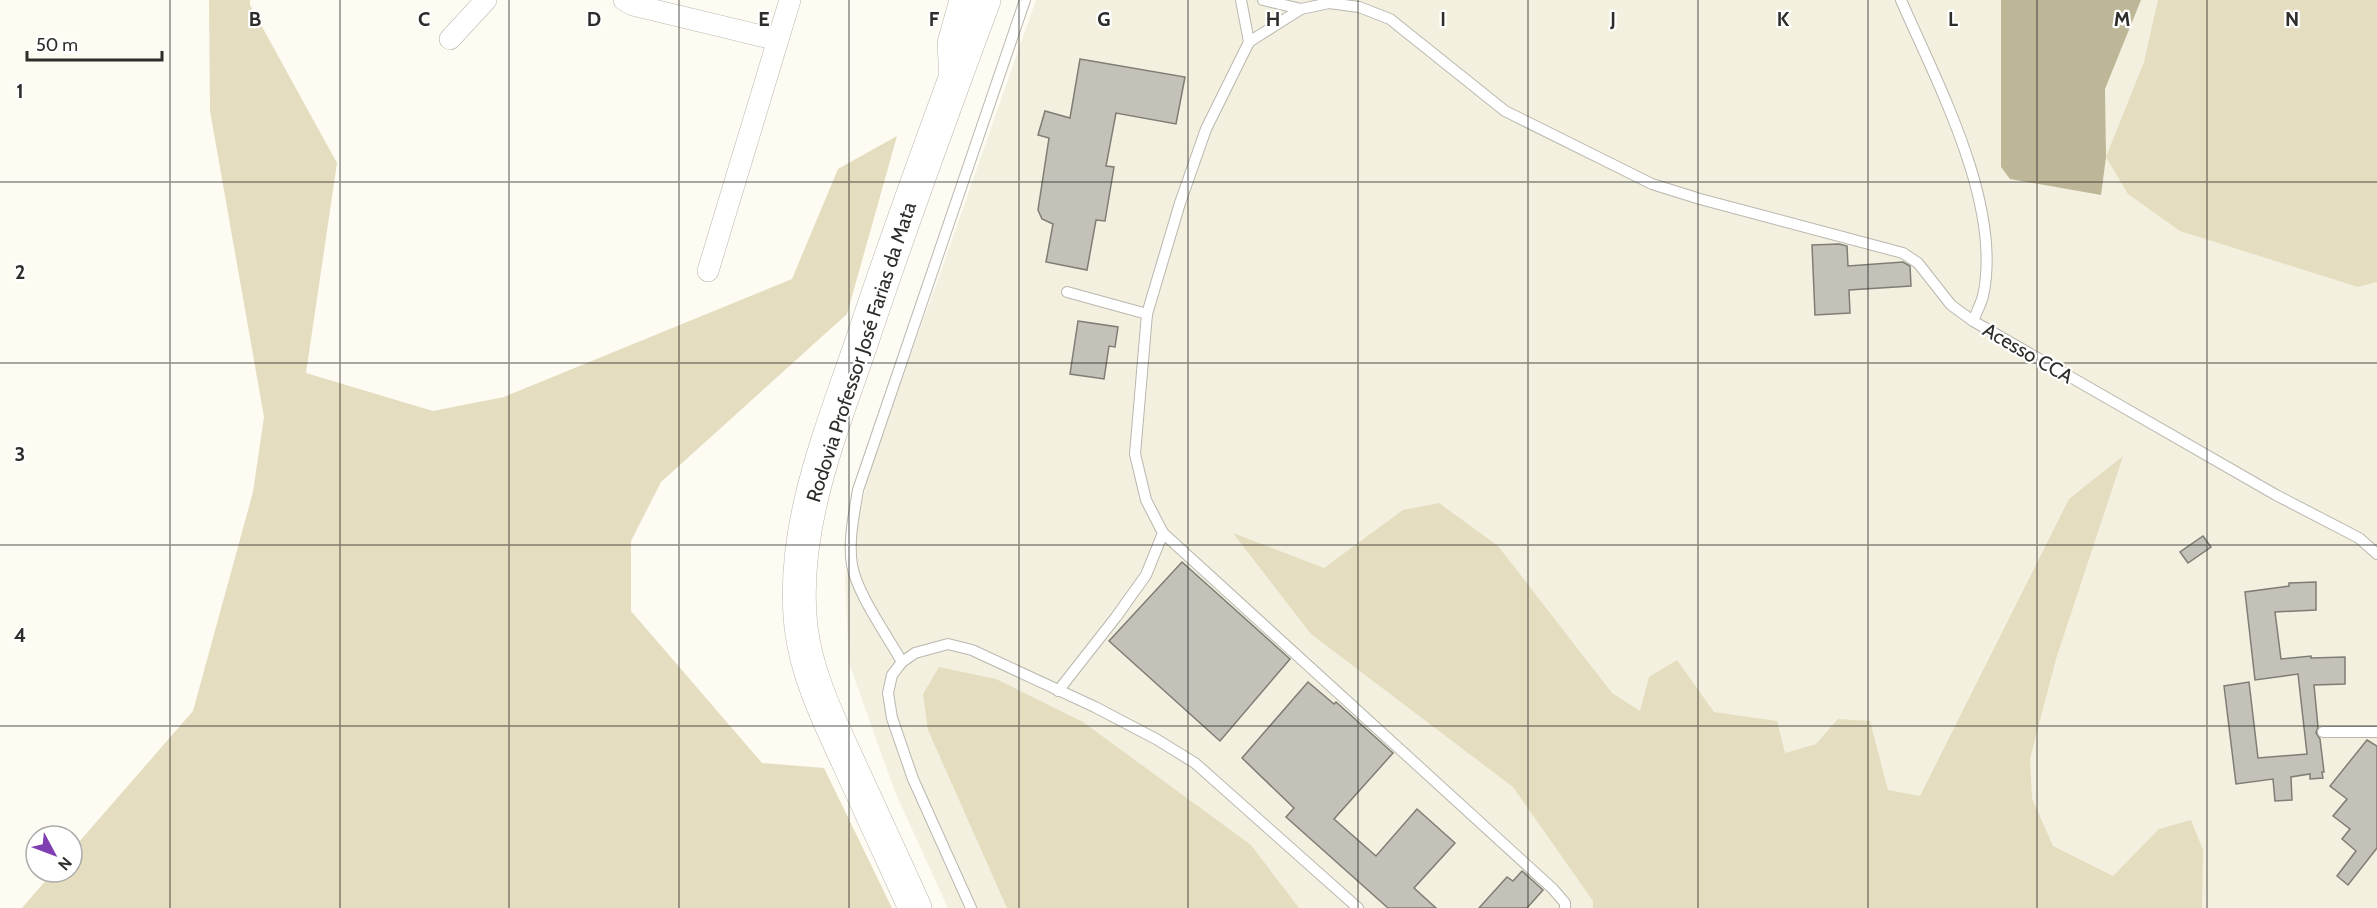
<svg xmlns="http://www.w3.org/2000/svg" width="2377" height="908" viewBox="0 0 2377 908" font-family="Cabin,sans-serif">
<rect width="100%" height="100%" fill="#fdfbf2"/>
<polygon fill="#f3f0df" points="1036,0 2377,0 2377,908 948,908 895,792 849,663 845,577 872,460 940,274"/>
<g fill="#e4ddbf">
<polygon points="209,0 250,0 250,5 337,163 306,373 433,411 504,397 792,279 838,169 897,136 847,314 661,482 631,541 631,611 762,763 824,768 892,908 22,908 53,872 72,872 72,850 193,711 253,492 264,417 210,111"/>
<polygon points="2158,0 2377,0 2377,282 2358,287 2180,231 2128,194 2106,157 2144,62"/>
<polygon points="2123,456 2056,659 2030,759 2032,798 2053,846 2113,876 2159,829 2191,820 2203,850 2202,908 1593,908 1593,901 1513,787 1311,634 1233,533 1324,568 1403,510 1439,503 1498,546 1612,693 1640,711 1649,677 1677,660 1714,712 1777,721 1785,753 1816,744 1838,719 1870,721 1888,790 1920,796 2069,499"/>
<polygon points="939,667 996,679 1083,722 1251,845 1299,908 1007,908 928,730 923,694"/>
</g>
<polygon fill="#beb797" points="2001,0 2141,0 2105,89 2106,157 2101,195 2010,179 2001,167"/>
<g fill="#c3c1b8" stroke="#7f7d75" stroke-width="1.5">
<polygon points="1080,59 1185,77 1176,124 1116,113 1106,166 1114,167 1105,221 1096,220 1087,270 1046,262 1053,224 1042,219 1038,210 1049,138 1038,135 1045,111 1070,118"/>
<polygon points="1839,244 1847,246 1848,266 1903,262 1910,266 1911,286 1849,290 1850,313 1815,315 1812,245"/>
<polygon points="1078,321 1118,327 1115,347 1109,346 1104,379 1070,374"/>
<polygon points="2203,536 2211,547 2188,563 2180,552"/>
<polygon points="1182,562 1290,659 1220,741 1109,641"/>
<polygon points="2316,582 2316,610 2275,612 2281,659 2311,656 2311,658 2345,657 2345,684 2314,685 2318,727 2316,733 2320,739 2324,772 2322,772 2323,778 2310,779 2310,774 2291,777 2292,800 2275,801 2273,779 2236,784 2224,686 2249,682 2258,758 2307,754 2298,674 2255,680 2245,592 2289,586 2289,583"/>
<polygon points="1308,682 1334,704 1336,702 1393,753 1334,819 1376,856 1417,809 1455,843 1414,888 1436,908 1388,908 1286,817 1294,808 1242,758"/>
<polygon points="2367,740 2377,746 2377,848 2348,885 2337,876 2356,851 2342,839 2350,829 2333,816 2347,799 2330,786"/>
<polygon points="1522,871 1543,890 1527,908 1479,908 1507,877 1513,881"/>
</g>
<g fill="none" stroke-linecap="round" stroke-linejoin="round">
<defs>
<g id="lane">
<polyline points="1263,0 1301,9 1329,3 1359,7 1390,19 1505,111 1652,184 1700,199 1903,253 1918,263 1951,305 1973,321"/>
<path d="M1901,0C1937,83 2003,205 1983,296C1981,304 1976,313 1973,321L2276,495L2359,538L2377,554"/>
<polyline points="1249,42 1301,9"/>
<polyline points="1147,314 1180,203 1206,129 1249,42 1241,0"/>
<polyline points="1163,533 1553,889 1565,903 1565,908"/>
<path d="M902,662C887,635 857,594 852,565C848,540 854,515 858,490L1025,0"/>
<polyline points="1058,691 1116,617 1146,575 1163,533 1146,500 1135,454 1147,314 1067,292"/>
<polyline points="2323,732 2377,732"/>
<polyline points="971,908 913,779 892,718 888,693 892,675 902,662 915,653 948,644 972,650 1095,707 1156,739 1195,763 1358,908"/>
</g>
<g id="street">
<polyline points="624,0 633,5 778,40"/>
<polyline points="450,39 486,0"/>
<polyline points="950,79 948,43 960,0"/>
<polyline points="708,271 790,0"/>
</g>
<path id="primary" d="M915,908C894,861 872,814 851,768C830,722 807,677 801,627C790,529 831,432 862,341C900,227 942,113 984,0"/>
</defs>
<use href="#lane" stroke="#b9b7ae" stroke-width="12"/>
<use href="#street" stroke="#b9b7ae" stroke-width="22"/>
<use href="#primary" stroke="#b9b7ae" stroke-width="34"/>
<use href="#lane" stroke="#fff" stroke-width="10"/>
<use href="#street" stroke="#fff" stroke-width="21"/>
<use href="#primary" stroke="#fff" stroke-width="33"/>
</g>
<path fill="none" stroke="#2e2d2a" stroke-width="1.5" stroke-opacity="0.55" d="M170,0V908M340,0V908M509,0V908M679,0V908M849,0V908M1019,0V908M1188,0V908M1358,0V908M1528,0V908M1698,0V908M1868,0V908M2037,0V908M2207,0V908M0,182H2377M0,363H2377M0,545H2377M0,726H2377"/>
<g text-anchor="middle" stroke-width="4.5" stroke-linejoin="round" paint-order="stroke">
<g font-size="20" fill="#2e2d2a" stroke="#fff">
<text transform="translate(861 352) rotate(-72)" y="7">Rodovia Professor José Farias da Mata</text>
<text transform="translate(2028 353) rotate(30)" y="7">Acesso CCA</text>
</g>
</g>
<g font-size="20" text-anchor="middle" font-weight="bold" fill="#2e2d2a" stroke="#fff" stroke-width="4.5" stroke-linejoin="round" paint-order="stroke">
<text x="255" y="26">B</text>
<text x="424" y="26">C</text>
<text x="594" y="26">D</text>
<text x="764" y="26">E</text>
<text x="934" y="26">F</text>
<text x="1104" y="26">G</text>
<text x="1273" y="26">H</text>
<text x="1443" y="26">I</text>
<text x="1613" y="26">J</text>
<text x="1783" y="26">K</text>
<text x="1953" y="26">L</text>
<text x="2122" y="26">M</text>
<text x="2292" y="26">N</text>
<text x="20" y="98">1</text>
<text x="20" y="279">2</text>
<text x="20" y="461">3</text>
<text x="20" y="642">4</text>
</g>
<g transform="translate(54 854) rotate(131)"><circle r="28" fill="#ffffff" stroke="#ababaa" stroke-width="1.5"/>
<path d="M0-4.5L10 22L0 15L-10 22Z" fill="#803eb3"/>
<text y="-9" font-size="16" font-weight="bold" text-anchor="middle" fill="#2e2d2a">N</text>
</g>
<path d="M27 51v9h135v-9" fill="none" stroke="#2e2d2a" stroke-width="3"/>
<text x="36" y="51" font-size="18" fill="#2e2d2a" stroke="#ffffff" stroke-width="4.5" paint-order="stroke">50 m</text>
</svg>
